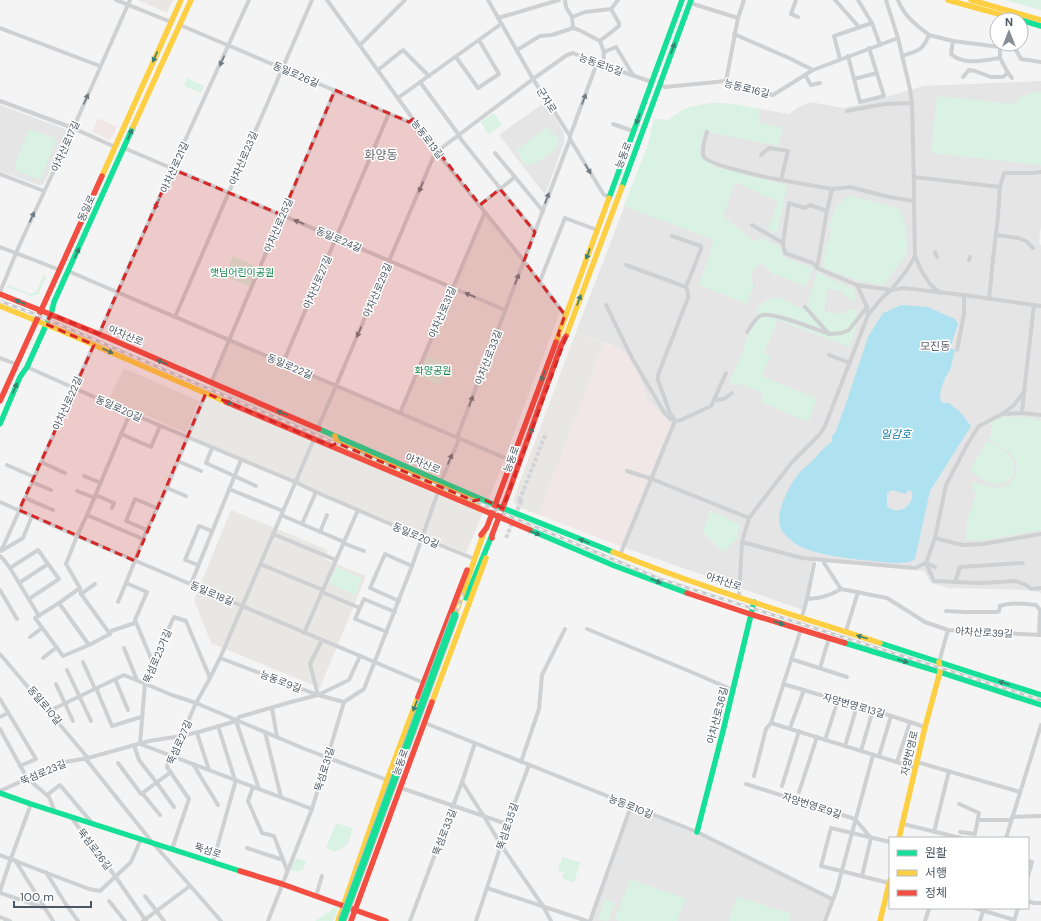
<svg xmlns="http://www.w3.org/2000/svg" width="1041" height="921" viewBox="0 0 1041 921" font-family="'DM Sans','Noto Sans KR',sans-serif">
<rect width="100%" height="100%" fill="#f4f4f4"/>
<g fill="#e8e7e3">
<polygon points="138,0 173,0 167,13"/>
<polygon points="485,212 561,309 493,489 466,553 188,438 229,340 401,414"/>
<polygon points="576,332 604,343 539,515 516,506 513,500"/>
<polygon points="124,368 199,401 186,433 109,399"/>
<polygon points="231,510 328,550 325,559 366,576 320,688 211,643 194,600"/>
</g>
<g fill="#e6e5e6">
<polygon points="1041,81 1041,226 1039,242 1041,246 1041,593 1029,590 948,588 931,583 924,571 814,561 811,564 806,597 803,610 620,546 671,423 649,402 634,364 619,348 576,332 648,145 654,119 668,120 683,110 690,107 711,103 733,104 749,107 789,114 797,108 810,102 843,108 866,103 923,86"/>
<polygon points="545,102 564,132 564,143 545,195 499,135"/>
<polygon points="0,105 65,129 67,134 43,185 38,185 0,171"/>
<polygon points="631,806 697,832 832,899 825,921 589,921"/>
</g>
<g fill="#f1e7e6">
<polygon points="98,118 117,127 110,140 92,132"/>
<polygon points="604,343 619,348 628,355 634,364 649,402 671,423 620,546 539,515"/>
</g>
<g fill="#d9f2e3">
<polygon points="1004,0 1041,0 1041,10"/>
<polygon points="187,78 204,86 201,93 184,86"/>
<polygon points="1033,92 1041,92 1041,165 931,153 937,96 1014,104 1023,96"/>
<polygon points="711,103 733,104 761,109 758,122 782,128 778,146 704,131 702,136 699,151 702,158 716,167 787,185 777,233 768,229 778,202 735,182 723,216 755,242 760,237 781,247 783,257 813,268 806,286 773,274 761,263 751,272 753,287 747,304 699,285 714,240 624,206 648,145 654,119 668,120 683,110 690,107"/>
<polygon points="494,113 502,125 488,134 481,122"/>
<path d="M547,127C550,131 555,134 557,138C558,142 558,145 556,148C554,151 550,154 546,156C537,163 523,173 520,154H519L516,151Z"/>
<polygon points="29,130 32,130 57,139 40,180 15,170 16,166 15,165"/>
<path d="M851,196L897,208C906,217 907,241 907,253L884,285L859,281L824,268L823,266L826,243H829L831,229L829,228C833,214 836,201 851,196Z"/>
<polygon points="233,256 260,268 252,287 225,276"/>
<polygon points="817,272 841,284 850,287 854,290 857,302 848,300 843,291 827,289 824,312 843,314 848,309 858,311 856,328 849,347 778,320 764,353 770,356 762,376 817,399 808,422 761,402 764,394 739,383 737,386 729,383 739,360 758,308 763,303 774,297 780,298 804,309 807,306"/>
<polygon points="44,274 46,277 38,294 32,296 7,287 8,285 31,294 36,292"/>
<polygon points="426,356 448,365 440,385 418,376"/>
<polygon points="1002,417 1028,417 1041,421 1041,530 984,540 966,540 967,521 976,495 972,482 996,488 1008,486 1014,478 1016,472 1017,462 1010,453 990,440 992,427 989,423"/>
<path d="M987,441C995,445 1005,450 1010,457C1022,472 1008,487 991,483C983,481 976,475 970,470Z"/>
<polygon points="710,510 740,525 737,539 723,552 703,532"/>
<polygon points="336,567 362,579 355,595 329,583"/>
<polygon points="336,823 353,828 348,844 335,852 326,848"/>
<polygon points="562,857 580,862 574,883 562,878 564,872 558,871"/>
<polygon points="295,858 306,861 303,870 297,872 289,870"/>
<polygon points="630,879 686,899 677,921 619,921 615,919"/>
<polygon points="737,896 791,914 789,921 729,921"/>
<polygon points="605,899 615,903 608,921 598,920"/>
<polygon points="336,907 338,908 333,921 315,921"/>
</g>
<path fill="#aee2f0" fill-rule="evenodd" d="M901,305L928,307L955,319L958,324L950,348L955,350L950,370L945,378L941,389L940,398L943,403H949L960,412L971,426L930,491L915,559C905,566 885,562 873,561C852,559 813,555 796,544C791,541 784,535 781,529C774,513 789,486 799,473C803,469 808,465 812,461C819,454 824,447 832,442V436L836,431L838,425L843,412L868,337L883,313ZM892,490L905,494L908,490L912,492C915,505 897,517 887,506V493Z"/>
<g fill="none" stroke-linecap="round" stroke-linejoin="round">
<polyline stroke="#d2d4d7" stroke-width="4" stroke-dasharray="4 2" stroke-linecap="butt" points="506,538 521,501 519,500 522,494 546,433"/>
<g stroke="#ced0d2" stroke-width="4">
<polyline points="116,0 171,22"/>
<polyline points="327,0 436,151 524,261 565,315"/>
<polyline points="488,0 533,79 570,136 570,139 604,195 609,196"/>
<polyline points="565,0 566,7 572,17 573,28"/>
<polyline points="796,0 791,14 798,17"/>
<polyline points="835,0 859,27"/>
<polyline points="858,0 872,23 880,45"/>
<polyline points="886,0 898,38 910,89 912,103 914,185 914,206 915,256 921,270 930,284 940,293"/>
<path d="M898,0C904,16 916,25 929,35C922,52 918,50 902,56"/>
<polyline points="690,3 738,18"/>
<polyline points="572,17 585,12 611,9 618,0"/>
<polyline points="498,18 559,0"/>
<polyline points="180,25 409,122 413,119"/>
<polyline points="0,28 100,66"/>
<polyline points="734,34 789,58 813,70"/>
<polyline points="929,35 953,41 1000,47 1013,45"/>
<polyline points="600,41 619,26 619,23 611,9"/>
<path d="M953,41L951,54C964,66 984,60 1000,58"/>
<polyline points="360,45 405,0"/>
<polyline points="1013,45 1021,59 1041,62"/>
<polyline points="1000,47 1000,58 1008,73"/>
<polyline points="517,50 540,36 552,35 573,28 579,30 600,41 604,52 603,65"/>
<polyline points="604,52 616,47 633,75"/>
<polyline points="848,56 860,102 884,96 869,48"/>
<polyline points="456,57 478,88 499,74 479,40"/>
<polyline points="840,59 834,36 872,23"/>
<polyline points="378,70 403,50 429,76"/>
<polyline points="805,75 811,85 820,83"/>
<polyline points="963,77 969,70 975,71 991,77 1003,77 1008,73 1012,78"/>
<polyline points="854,79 877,73"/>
<polyline points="726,81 738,18 744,0"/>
<polyline points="420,82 459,135 460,138 535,232"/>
<polyline points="660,85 665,87 726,81 773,95 813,70 898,38"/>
<polyline points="398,98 501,24"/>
<polyline points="0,101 73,128 115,147"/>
<polyline points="847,111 884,104 912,103"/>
<polyline points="613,124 633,131"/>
<path d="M707,132C705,139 701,150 704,157C709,165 769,178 781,180"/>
<polyline points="570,136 597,63"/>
<polyline points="124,148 505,310"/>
<polyline points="495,153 543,211"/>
<polyline points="761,155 769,148 788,151 781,180 832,189 850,187 889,197 914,201"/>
<polyline points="0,174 44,191"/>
<polyline points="914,177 1000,187"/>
<polyline points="480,205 515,177"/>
<polyline points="827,211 832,189"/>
<polyline points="752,225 783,243"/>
<polyline points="996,235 1018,238 1026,241 1033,248"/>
<polyline points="672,236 701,246 701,249 686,287"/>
<polyline points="0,247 60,270"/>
<polyline points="935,252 937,257"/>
<polyline points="915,256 907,270 891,290 904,288 971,296 1034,305"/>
<polyline points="969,260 970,257"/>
<polyline points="626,265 686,287 688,292 688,298 658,375 658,380 670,413 674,419"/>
<polyline points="817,268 813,263 785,253 783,243 789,203 804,208 810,205 827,211 817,268 857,285"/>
<polyline points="68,271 512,461"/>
<polyline points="540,281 565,218 597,230"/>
<polyline points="891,290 882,298 868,315 825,426 820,434 792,462 749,518 742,542 802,558 915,568 926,563 935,538 946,485 968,443 979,426 1002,414 1013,406 1024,392 1034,305 1041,306"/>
<polyline points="0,292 19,246 69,138 130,0"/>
<polyline points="989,299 993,259 998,216 1000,187 1004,173 1033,173 1041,172"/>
<polyline points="606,305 632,358 664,412 669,418 675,421 681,420 711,406 713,402 726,373"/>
<polyline points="867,307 857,285 891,290"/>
<polyline points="175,317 312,0"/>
<path d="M747,332C751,327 755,317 762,315C774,312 815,329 829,334L805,307"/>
<polyline points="99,334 172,169 249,0"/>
<polyline points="829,334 842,333 849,330 867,307 868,315"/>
<polyline points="957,350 964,314 964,295"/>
<polyline points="829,355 850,363"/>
<polyline points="0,358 16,364"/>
<polyline points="283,363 389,113"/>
<polyline points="27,367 130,413 295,482 316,492 423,538 472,558"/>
<polyline points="211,383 335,90"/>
<polyline points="1024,392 1022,413 1041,415"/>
<polyline points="714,400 724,399 732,393"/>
<polyline points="130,413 87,515 77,536 66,564 80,588 81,594 110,634 111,631 135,623"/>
<polyline points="400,413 485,212"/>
<polyline points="1002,414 1022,413"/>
<polyline points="318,428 435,153 533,79 567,55 573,53 597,63 652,82"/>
<polyline points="121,434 151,447 160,426"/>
<polyline points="212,448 206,463 256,486"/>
<polyline points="178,461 201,471"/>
<polyline points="41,462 65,473"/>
<polyline points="7,465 34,477"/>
<polyline points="627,471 652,479 749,518"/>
<polyline points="84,476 101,483"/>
<polyline points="441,481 458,442 458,435 570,139"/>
<polyline points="32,482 51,490"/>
<polyline points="167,488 186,496"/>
<polyline points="229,489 283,511"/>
<polyline points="77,491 95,498"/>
<polyline points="96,495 114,503 112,508"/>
<polyline points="25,498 53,510"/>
<polyline points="0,502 77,536 424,683"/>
<polyline points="87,515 143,539"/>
<polyline points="281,515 344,542"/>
<polyline points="302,524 316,492"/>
<polyline points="147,530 126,521 135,499 157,508"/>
<polyline points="320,532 327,515"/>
<polyline points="273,534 336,560"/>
<polyline points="935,538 962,545 983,544 1041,534"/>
<polyline points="343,543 364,551"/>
<polyline points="0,550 3,547 94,344"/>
<polyline points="1,551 23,538 32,516"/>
<polyline points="620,555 675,421"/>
<polyline points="0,556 4,560 10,568 39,616"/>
<polyline points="824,563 841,589"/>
<polyline points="926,563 934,581 955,582"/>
<polyline points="926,563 935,567"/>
<polyline points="1023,563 960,567 955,582 981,583 1016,581 1026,585 1031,589 1041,588"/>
<polyline points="260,564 323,590"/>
<polyline points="198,565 185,560 199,526 212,531"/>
<polyline points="10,568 38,550 59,579 29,599"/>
<polyline points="19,583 48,564"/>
<polyline points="191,584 241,460"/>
<polyline points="80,588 59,603 35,618 63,656 89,645 110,634"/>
<polyline points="0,590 17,619"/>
<polyline points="322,592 360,608"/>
<polyline points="81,594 95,584"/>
<polyline points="739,597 742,542"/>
<polyline points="807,599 814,564"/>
<polyline points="399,601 370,588 385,554 412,566"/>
<polyline points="118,602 126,583"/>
<polyline points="59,603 89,645"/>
<path d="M946,611L965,612H997L999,611L1000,606C1011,602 1024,604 1036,605L1040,610L1039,635"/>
<path d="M802,617L807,599C821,598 829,596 841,589L887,598L925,622L948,630L1041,635"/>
<polyline points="587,629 689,671 733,690"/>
<polyline points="846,631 858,592"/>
<polyline points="387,632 355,619 364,599 395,612"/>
<polyline points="304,633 358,510"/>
<polyline points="30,637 42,628"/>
<polyline points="124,648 137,680"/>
<polyline points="0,654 88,758"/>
<polyline points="43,658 57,647"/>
<polyline points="220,658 318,695 344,702"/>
<polyline points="791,659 847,677"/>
<polyline points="83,662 95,689"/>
<polyline points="939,662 948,630"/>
<polyline points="153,663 135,620 147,592 126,583 147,530 167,488 206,393"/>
<polyline points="820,668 829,638"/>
<polyline points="67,670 91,721"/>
<polyline points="210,678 186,621 174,617 153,663 145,683 140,744 312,809"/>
<polyline points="115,679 128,710"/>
<polyline points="56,684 73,721"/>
<polyline points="783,684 882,713 925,727"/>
<polyline points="96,688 112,726 141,717"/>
<polyline points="318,695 310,664 322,640"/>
<polyline points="0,699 36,759 20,766"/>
<polyline points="272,708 277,737"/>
<polyline points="49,711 124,675 172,695 196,703 305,749 387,780"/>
<polyline points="0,717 8,713"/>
<polyline points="236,721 259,789"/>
<polyline points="425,723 697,832 832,899"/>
<polyline points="771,723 916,768"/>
<polyline points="218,726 235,780"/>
<polyline points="790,728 804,690"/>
<polyline points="0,729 27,778 49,797 55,812"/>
<polyline points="265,732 281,797"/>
<polyline points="197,733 209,770"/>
<polyline points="825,740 838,700"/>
<polyline points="134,745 139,760 157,783 174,807"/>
<polyline points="845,746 857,706"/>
<polyline points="861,751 873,710"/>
<polyline points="879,756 891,716"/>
<polyline points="85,758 152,842 221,921"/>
<polyline points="521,762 539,709 542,675 565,629"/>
<polyline points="897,762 910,722"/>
<polyline points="917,762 1020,792"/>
<polyline points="118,763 141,794 171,772"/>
<polyline points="193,764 218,805"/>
<polyline points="754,776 766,729 771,723 801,629"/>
<polyline points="462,782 485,818 501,845 543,906 551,921"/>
<polyline points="746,784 855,819 871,838 862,876"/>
<polyline points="782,786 799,731"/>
<polyline points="253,787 248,801 262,833 274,836 287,870"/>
<polyline points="401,788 507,824"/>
<polyline points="0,791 65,762 88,758 149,741 181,736 199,732 236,721 239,717 291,702 318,695 349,680 360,656"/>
<polyline points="799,792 817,737"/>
<polyline points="142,793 160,815"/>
<polyline points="47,795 60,785 93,824"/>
<polyline points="959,804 979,813 975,834 960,832"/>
<polyline points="71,817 115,876 146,921"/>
<polyline points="1012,817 1041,816"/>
<polyline points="978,820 1011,820"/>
<polyline points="903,824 961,838"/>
<polyline points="934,832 949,771"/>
<polyline points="1006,838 1041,725"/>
<polyline points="247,848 283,860"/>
<polyline points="172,849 189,799 167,767 168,764 175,751 196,703 210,678 220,658 314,439"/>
<polyline points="0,855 89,889 100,891 131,862 141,839"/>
<polyline points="15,860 53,921"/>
<polyline points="1028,861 1032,862 1028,876"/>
<polyline points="213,862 236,780"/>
<polyline points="46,872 65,903 78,921"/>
<polyline points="889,883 821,866 831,828 890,842"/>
<polyline points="487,888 587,921"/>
<polyline points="0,891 10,861 31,804"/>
<polyline points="0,893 45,908"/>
<polyline points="145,896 164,921"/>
<polyline points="316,896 322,876"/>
<polyline points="109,901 125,921"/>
<polyline points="1028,901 1034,903 1041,903"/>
<polyline points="975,908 1014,920"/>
<polyline points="0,917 10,921"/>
<polyline points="143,921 190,886"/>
<polyline points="268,921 312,809 344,702 364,689 412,566 438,492"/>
<polyline points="410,921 462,782 475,743"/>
<polyline points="476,921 501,845 507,824 529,765"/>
<polyline points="590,921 631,806"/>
<polyline points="825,921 837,889 873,755"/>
<polyline points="925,921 929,909"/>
<polyline points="980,921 984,908"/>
<polyline points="1014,921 1018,908"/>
</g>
<g stroke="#16e098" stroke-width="5.5">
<polyline points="1021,20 1041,26"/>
<polyline points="622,187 691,0"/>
<polyline points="609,198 682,0"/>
<polyline points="0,424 20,377 27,367 51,314 54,302 133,127"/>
<polyline points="319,429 495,505 613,552"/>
<polyline points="530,530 615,566 687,593"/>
<polyline points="466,598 492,535"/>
<polyline points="845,643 940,672 1041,705"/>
<polyline points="880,643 1041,695"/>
<polyline points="0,793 31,804 240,871"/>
<polyline points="697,832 723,731 754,602"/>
</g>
<g stroke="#ffcf43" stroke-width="5.5">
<polyline points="948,0 1020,20"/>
<polyline points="971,0 1041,20"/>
<polyline points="133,127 191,0"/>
<polyline points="102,176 181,0"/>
<polyline points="0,306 57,329 226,402"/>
<polyline points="566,336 622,187"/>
<polyline points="556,342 609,198"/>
<polyline points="335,436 337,443 474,501 479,509"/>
<path d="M613,552C700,587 791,614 880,643"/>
<polyline points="455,615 484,532"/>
<polyline points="432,702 486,558"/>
<polyline points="899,838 925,727 940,672 939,662"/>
<polyline points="338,921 387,780 418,697"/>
<polyline points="880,921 890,880"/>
</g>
<g stroke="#f24e42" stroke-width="5.5">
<polyline points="0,294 99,334 319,429"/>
<polyline points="0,401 102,176"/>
<polyline points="226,402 530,530"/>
<polyline points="481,535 487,527 556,342"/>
<polyline points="492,538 492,535 508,494 561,346 566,336"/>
<polyline points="687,593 750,614 845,643"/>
<polyline points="418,697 467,570"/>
<polyline points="240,871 282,884 386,921"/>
<polyline points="351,921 432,702"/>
</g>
<defs>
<g id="rail">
<polyline points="0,301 37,315 328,440 660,579 1041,700"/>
<polyline points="343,921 463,594"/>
</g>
</defs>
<use href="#rail" stroke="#c9cacc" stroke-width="3"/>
<use href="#rail" stroke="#fff" stroke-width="1.5" stroke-dasharray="4.5" stroke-linecap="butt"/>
<defs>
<polyline id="fast-bridge" points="342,921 455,615"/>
</defs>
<use href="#fast-bridge" stroke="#b9bec3" stroke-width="9" stroke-linecap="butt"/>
<use href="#fast-bridge" stroke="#16e098" stroke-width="7"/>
</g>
<defs><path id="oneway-solid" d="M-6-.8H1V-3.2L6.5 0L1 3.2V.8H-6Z"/></defs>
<g fill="#3a7f72">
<use href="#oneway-solid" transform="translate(673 48) rotate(-70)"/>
<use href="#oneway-solid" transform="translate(155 57) rotate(114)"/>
<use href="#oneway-solid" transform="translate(638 119) rotate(111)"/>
<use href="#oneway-solid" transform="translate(130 134) rotate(-66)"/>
<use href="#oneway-solid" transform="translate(77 253) rotate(-65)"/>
<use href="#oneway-solid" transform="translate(588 254) rotate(110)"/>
<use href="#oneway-solid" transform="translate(579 300) rotate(-70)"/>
<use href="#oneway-solid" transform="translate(20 302) rotate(-158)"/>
<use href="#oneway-solid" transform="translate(108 351) rotate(24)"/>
<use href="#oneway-solid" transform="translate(162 362) rotate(-157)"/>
<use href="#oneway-solid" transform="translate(543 376) rotate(110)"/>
<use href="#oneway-solid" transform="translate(15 388) rotate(-67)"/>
<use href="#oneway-solid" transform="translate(227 402) rotate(23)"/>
<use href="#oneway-solid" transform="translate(282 413) rotate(-157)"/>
<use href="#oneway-solid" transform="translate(531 432) rotate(-70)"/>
<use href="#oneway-solid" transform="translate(535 533) rotate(23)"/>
<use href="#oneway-solid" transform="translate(584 541) rotate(-158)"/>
<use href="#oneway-solid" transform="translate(656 581) rotate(21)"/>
<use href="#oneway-solid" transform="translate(779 623) rotate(17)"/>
<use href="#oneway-solid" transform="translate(862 637) rotate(-162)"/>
<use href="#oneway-solid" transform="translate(903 661) rotate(17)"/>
<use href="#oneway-solid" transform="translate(1004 683) rotate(-162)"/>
<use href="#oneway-solid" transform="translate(415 706) rotate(111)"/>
</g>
<g fill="#727b83">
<use href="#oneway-solid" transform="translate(222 61) rotate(114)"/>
<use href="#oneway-solid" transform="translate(86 99) rotate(-66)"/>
<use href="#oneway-solid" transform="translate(584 99) rotate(-70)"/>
<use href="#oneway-solid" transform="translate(588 169) rotate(59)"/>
<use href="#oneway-solid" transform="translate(421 187) rotate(113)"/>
<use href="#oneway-solid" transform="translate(547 198) rotate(-69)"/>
<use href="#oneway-solid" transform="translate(157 204) rotate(114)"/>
<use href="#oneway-solid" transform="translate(32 217) rotate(-66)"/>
<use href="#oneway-solid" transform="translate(299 222) rotate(-157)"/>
<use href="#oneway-solid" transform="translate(517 279) rotate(-69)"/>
<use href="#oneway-solid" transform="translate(470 295) rotate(-157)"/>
<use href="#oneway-solid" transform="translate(359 332) rotate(114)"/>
<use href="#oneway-solid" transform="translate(471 401) rotate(-69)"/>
<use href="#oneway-solid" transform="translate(450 459) rotate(-67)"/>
</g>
<path fill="#d62828" fill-opacity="0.2" stroke="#d62828" stroke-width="3" stroke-dasharray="8 5" stroke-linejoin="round" d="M335,90L409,122L413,119L480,205L500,189L535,232L524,261L565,315L558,335L566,337L503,508L482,499L474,501L337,443L331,446L206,393L135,561L19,510L94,345L46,324L51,314L99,334L172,169L282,215Z"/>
<g text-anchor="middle" stroke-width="3" stroke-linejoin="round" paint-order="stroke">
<g font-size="10" fill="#4a5661" stroke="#fff">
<text transform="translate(601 64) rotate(20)" y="4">능동로15길</text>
<text transform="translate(296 74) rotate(23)" y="4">동일로26길</text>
<text transform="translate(747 88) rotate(14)" y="4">능동로16길</text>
<text transform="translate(547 100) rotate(57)" y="4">군자로</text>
<text transform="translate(428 139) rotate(53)" y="4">능동로13길</text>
<text transform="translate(65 146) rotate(-66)" y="4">아차산로17길</text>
<text transform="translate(623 155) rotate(-69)" y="4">능동로</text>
<text transform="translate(243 158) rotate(-67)" y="4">아차산로23길</text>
<text transform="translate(174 167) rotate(-66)" y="4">아차산로21길</text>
<text transform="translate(86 208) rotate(-65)" y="4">동일로</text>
<text transform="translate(278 225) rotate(-67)" y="4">아차산로25길</text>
<text transform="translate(339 239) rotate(23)" y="4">동일로24길</text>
<text transform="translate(317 282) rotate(-67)" y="4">아차산로27길</text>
<text transform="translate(377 290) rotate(-67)" y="4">아차산로29길</text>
<text transform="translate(442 312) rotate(-67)" y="4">아차산로31길</text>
<text transform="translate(126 335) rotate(23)" y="4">아차산로</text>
<text transform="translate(488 357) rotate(-69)" y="4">아차산로33길</text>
<text transform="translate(290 366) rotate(23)" y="4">동일로22길</text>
<text transform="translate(67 403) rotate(-66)" y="4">아차산로22길</text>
<text transform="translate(119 408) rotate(24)" y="4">동일로20길</text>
<text transform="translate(511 459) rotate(-70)" y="4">능동로</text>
<text transform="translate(423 463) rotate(23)" y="4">아차산로</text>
<text transform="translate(416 535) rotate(23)" y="4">동일로20길</text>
<text transform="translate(724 581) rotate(18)" y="4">아차산로</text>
<text transform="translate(212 593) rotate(23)" y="4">동일로18길</text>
<text transform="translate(984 632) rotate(3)" y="4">아차산로39길</text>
<text transform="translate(157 656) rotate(-67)" y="4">뚝섬로23가길</text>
<text transform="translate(281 681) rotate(21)" y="4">능동로9길</text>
<text transform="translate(45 705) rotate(50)" y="4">동일로10길</text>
<text transform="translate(854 705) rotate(16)" y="4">자양번영로13길</text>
<text transform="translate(717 715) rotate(-76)" y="4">아차산로36길</text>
<text transform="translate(179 742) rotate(-66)" y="4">뚝섬로27길</text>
<text transform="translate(909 753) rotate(-77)" y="4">자양번영로</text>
<text transform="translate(400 762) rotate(-70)" y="4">능동로</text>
<text transform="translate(324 769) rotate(-73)" y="4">뚝섬로31길</text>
<text transform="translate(43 772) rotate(-23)" y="4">뚝섬로23길</text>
<text transform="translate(812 805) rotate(18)" y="4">자양번영로9길</text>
<text transform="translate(631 806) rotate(22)" y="4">능동로10길</text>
<text transform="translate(507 826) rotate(-72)" y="4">뚝섬로35길</text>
<text transform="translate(444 832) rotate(-69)" y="4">뚝섬로33길</text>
<text transform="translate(95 849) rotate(53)" y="4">뚝섬로26길</text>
<text transform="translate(208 850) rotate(18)" y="4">뚝섬로</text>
</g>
<g font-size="10" fill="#17864f" stroke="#fff">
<text x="242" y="276">햇님어린이공원</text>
<text x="433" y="374">화양공원</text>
</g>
<g font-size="11" fill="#5f6368" stroke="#fff">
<text x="935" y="350">모진동</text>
</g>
<g font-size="11" font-style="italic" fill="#0c7c9b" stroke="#fff">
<text x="896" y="438">일감호</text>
</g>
<g font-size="12" fill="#5f6368" stroke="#fff">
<text x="381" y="159">화양동</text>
</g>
</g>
<rect x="889" y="837" width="140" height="72" fill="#ffffff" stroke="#b7bbc0"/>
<rect x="897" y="850" width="20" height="6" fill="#16e098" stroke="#b7bbc0"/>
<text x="925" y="857" font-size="12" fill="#4a5661">원활</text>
<rect x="897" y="870" width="20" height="6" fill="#ffcf43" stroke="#b7bbc0"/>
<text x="925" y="877" font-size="12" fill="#4a5661">서행</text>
<rect x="897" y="890" width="20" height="6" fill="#f24e42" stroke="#b7bbc0"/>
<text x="925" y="897" font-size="12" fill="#4a5661">정체</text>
<g transform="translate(1009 32)"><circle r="19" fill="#ffffff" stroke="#b7bbc0"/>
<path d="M0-3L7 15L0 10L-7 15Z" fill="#868d94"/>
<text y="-6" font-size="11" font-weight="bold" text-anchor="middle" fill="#4a5661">N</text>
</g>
<path d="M14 901v6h77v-6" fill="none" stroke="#4a5661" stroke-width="2"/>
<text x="20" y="901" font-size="12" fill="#4a5661" stroke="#ffffff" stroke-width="3" paint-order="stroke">100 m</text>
</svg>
